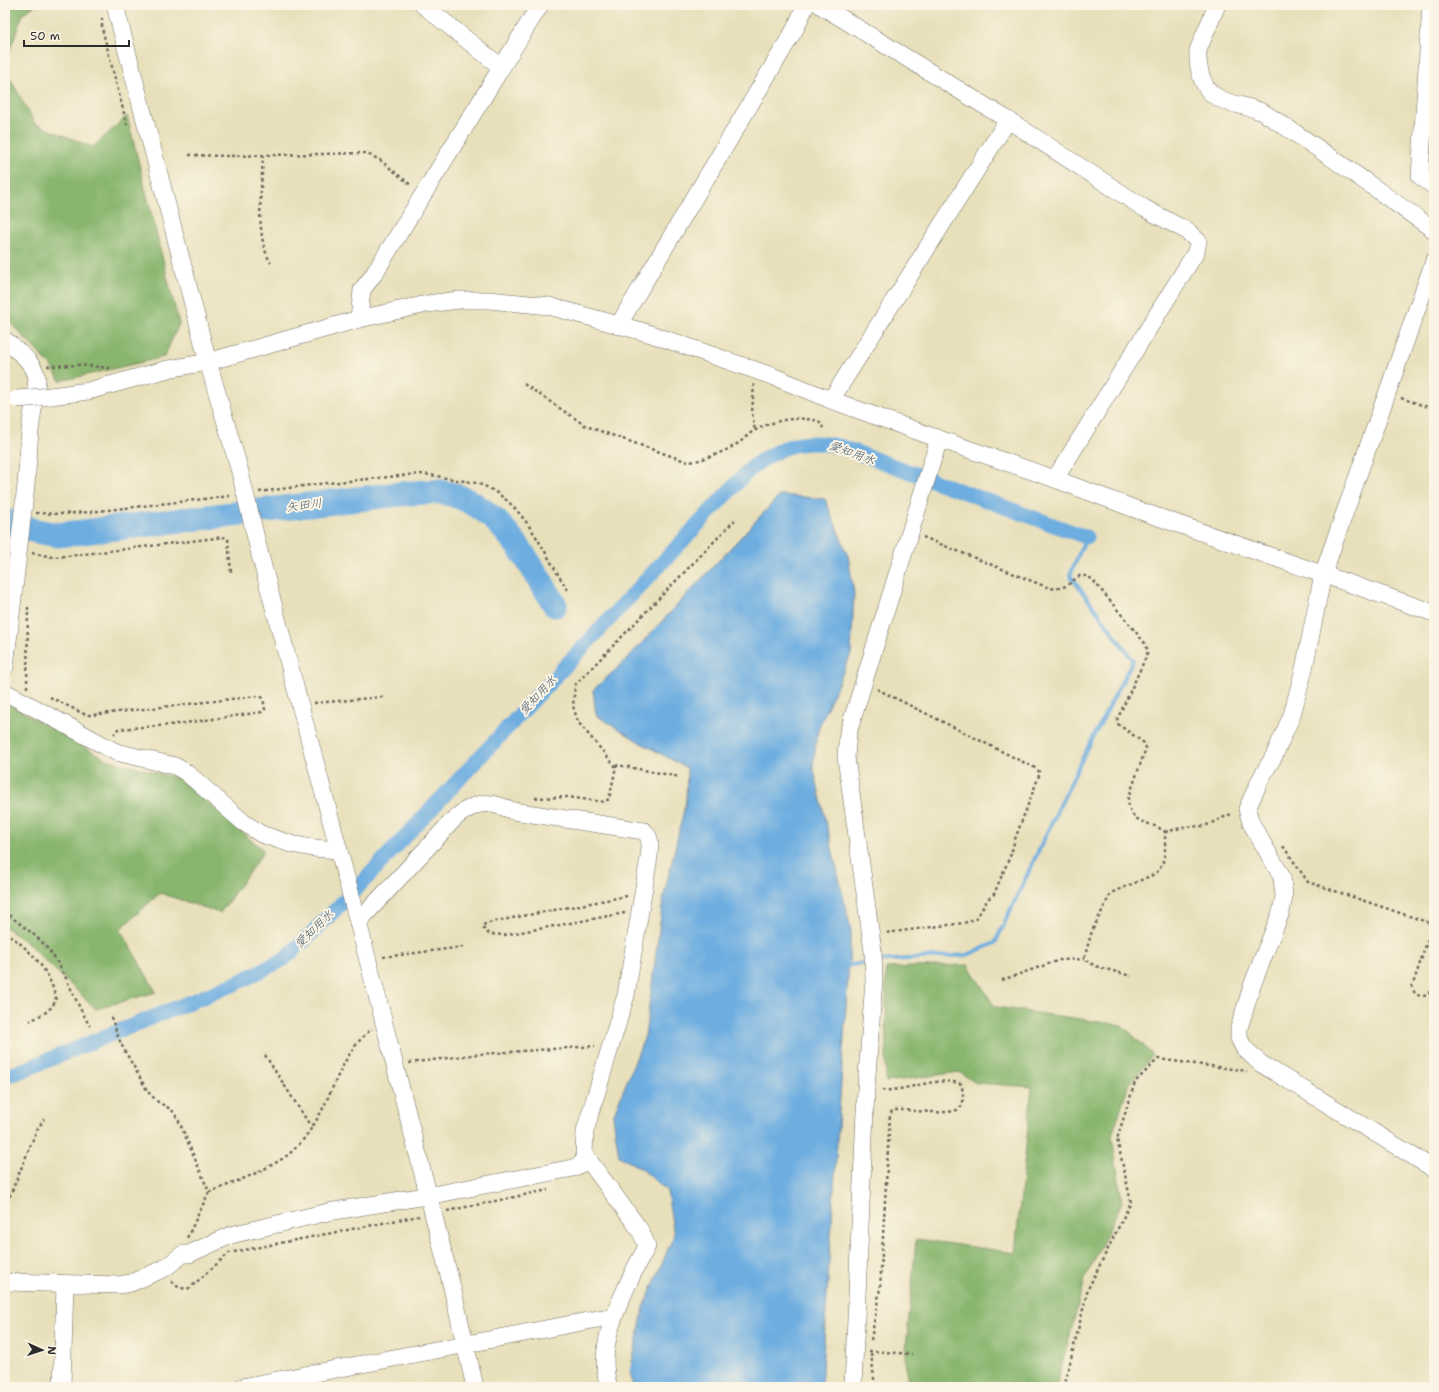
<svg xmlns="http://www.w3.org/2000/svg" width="1439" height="1392" viewBox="0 0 1439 1392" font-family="'Shantell Sans','Klee One',sans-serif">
<rect width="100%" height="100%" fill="#fcf5e5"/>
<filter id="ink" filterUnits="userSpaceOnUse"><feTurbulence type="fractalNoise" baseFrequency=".025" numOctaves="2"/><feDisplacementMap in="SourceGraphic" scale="8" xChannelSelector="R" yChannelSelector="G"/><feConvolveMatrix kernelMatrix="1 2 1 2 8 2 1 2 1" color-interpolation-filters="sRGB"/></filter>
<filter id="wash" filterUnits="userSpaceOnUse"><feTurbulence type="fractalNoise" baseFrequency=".012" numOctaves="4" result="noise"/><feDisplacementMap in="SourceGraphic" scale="16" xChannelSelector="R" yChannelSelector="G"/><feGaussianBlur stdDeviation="0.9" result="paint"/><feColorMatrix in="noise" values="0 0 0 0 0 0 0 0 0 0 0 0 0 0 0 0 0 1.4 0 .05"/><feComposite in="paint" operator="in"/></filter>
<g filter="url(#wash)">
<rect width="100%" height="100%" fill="#e8e0bb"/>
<g fill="#89b66e" stroke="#5a704c">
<polygon points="5,5 35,5 23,14 5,63"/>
<polygon points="5,69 35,124 93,147 127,116 179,324 164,357 60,381 51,366 5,317"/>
<polygon points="5,702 106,759 180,779 264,851 220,913 160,893 120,929 156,992 96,1009 26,942 5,927"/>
<polygon points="968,965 995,1007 1122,1025 1153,1055 1128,1086 1112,1136 1122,1202 1085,1279 1056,1387 910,1387 905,1361 916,1239 1015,1253 1032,1087 976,1083 959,1072 886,1082 886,968"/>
</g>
<polygon fill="#6dade0" stroke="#4c6c86" points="780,495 825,499 848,556 854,593 851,654 818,729 813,766 851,930 821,1387 634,1387 630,1372 644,1307 674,1235 667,1191 642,1169 619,1156 613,1116 645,1036 663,900 686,801 687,768 641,743 596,715 593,690 623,663"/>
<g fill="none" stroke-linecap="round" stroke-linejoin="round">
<g stroke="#6dade0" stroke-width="4">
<polyline points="877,961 967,955 995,943 1081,761 1133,660 1070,575 1086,537"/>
<polyline points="844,966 870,962"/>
</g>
<path stroke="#6dade0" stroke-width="15" d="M5,1075L16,1073L237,983L284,959L309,936L359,886L750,469C781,445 803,437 842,447L1086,537"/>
<path stroke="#6dade0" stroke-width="25" d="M5,521L36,531L58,535L408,493C419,493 431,491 441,492C498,501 528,561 555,605"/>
</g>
</g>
<g filter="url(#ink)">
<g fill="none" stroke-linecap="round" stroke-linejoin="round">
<defs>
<g id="minor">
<polyline points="115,5 208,362 239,468"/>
<polyline points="423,5 501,67"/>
<polyline points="820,5 1008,120 1144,208 1187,231 1198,241 1196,252 1055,479"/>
<path d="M1217,5L1198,50C1197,66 1201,87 1215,96C1229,106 1250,105 1264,113C1322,149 1378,191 1434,230"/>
<polyline points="1431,5 1420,176 1434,186"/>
<polyline points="1434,261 1323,574 1304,669 1292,715 1274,756 1261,778 1247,809 1251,823 1282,877 1284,897 1281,912 1253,983 1239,1028 1239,1038 1244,1048 1260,1063 1434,1169"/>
<polyline points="359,319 362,290 374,274 540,5"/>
<polyline points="618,326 795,29 806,5"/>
<path d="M5,340C17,351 36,363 37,380L30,431L26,485L5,667"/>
<polyline points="51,396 88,391 168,369 208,362 359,319 427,304 459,300 489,300 549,306 648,333 772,376 831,400 939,439 1055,479 1135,509 1434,613"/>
<polyline points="831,400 1008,120"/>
<polyline points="260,555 358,922 451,1283 475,1387"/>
<polyline points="5,692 116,752 175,766 187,773 243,822 261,834 291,844 313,848 339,850"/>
<path d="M358,922L455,818C476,801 488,799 513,811L644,831C652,839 650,846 649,857L626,995L585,1131L584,1154L640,1230L647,1246C643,1255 638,1262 634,1271C618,1305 596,1348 609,1387"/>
<polyline points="5,1282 119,1285 131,1283 165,1268 183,1254 189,1254 231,1235 328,1212 438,1194 573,1168 589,1160"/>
<polyline points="62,1387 65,1284"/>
<polyline points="242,1387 603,1318 613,1319"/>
<polyline points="853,1387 866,1089 874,980 873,951 846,757 848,733 939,439"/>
</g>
</defs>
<use href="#minor" stroke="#6d6a5d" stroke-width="18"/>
<g stroke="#6d6a5d" stroke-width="2.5" stroke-dasharray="3 3" stroke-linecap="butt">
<polyline points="102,18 102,28 127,125"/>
<polyline points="189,155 227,156 365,153 380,160 412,186"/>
<path d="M263,155C262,186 254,236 271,263"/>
<polyline points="47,366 79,365 110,368"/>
<path d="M524,384L586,426L688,462C702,461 727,451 740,442C744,439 747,435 752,432C770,421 800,414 820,422L823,428"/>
<polyline points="754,384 752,413 755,431"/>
<polyline points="1401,398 1434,409"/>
<path d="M259,492L318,484L419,474C430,474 440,477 452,479C461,481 470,481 479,484C525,500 543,554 568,590"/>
<polyline points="36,513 60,514 90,512 230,496"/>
<path d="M923,537L1049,588C1063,590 1068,585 1079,576H1086L1092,579L1144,642L1148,651L1146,657L1117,720L1118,724L1144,743L1146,748L1128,799C1130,827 1149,819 1165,832C1165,847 1167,863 1155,874L1111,893L1092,931L1084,959L1095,966L1131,976"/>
<polyline points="32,553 53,557 68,556 224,537 228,539 231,573"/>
<polyline points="27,688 28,607"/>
<polyline points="877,689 1037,769 1040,773 1015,839 1011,854 994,894 988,899 976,919 964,923 885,933"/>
<polyline points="50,697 86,715 92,715 258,696 263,698 265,709 262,712 171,725 118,729 114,734"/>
<polyline points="314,703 383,697"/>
<polyline points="616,767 618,765 680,777"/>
<polyline points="535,798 568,797 604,802 609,799 616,767 578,722 573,706 575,685 735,520"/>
<polyline points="1165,832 1184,827 1205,826 1233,813"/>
<path d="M1283,846L1308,882L1433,924L1412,987L1415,994C1427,999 1430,994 1434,983"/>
<path d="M5,911C18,924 35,933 47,948C66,970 74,1001 90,1026"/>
<polyline points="625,913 505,935 489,934 482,927 485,924 497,921 627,896"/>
<polyline points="1433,924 1434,920"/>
<path d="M5,932C30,950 47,966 56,997C54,1010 41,1015 30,1021"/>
<polyline points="383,957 463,947"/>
<polyline points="1002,980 1060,960 1084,959"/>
<polyline points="111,1017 121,1044 148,1092 158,1102 172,1110 178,1119 209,1192 187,1238"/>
<polyline points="265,1055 308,1122 313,1125"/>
<polyline points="409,1063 480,1054 595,1046"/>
<path d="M209,1192C230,1185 273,1167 289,1154C303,1142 314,1126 322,1110C336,1083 346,1048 372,1029"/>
<polyline points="5,1208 36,1132 44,1119"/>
<polyline points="447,1211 548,1190"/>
<path d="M172,1281C177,1288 182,1289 190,1288L229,1253L419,1216"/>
<path d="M871,1340L880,1288L890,1114L893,1110H901C913,1110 952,1116 960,1108C965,1102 963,1090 961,1084C935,1075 908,1092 881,1090"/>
<polyline points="869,1351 912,1354"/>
<polyline points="871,1353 875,1387"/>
<polyline points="1064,1387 1088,1289 1131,1202 1117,1139 1135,1082 1158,1059 1247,1071"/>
</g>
<use href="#minor" stroke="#fff" stroke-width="17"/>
<defs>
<g id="minor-bridge">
<polyline points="17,399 51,396"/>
<polyline points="239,468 260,555"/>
</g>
</defs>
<use href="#minor-bridge" stroke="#6d6a5d" stroke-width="18" stroke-linecap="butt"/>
<use href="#minor-bridge" stroke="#fff" stroke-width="17"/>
</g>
</g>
<g text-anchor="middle" stroke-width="4" stroke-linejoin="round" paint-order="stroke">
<g font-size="12" font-style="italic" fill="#42586a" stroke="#fcf5e5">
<text transform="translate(852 453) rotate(20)" y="4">愛知用水</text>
<text transform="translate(304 505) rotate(-7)" y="4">矢田川</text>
<text transform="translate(538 695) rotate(-47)" y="4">愛知用水</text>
<text transform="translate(314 929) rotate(-44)" y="4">愛知用水</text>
</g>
</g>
<rect width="1439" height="1392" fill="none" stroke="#fcf5e5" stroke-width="20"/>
<g transform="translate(42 1350) rotate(93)" stroke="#fcf5e5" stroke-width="3" paint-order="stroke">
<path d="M0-3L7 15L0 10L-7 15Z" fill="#2b2b2b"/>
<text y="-6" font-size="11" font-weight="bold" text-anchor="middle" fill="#2b2b2b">N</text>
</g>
<path d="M24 40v6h105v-6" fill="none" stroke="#2b2b2b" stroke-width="2"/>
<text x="30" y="40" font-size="12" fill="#2b2b2b" stroke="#fcf5e5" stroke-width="3" paint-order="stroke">50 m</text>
</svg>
